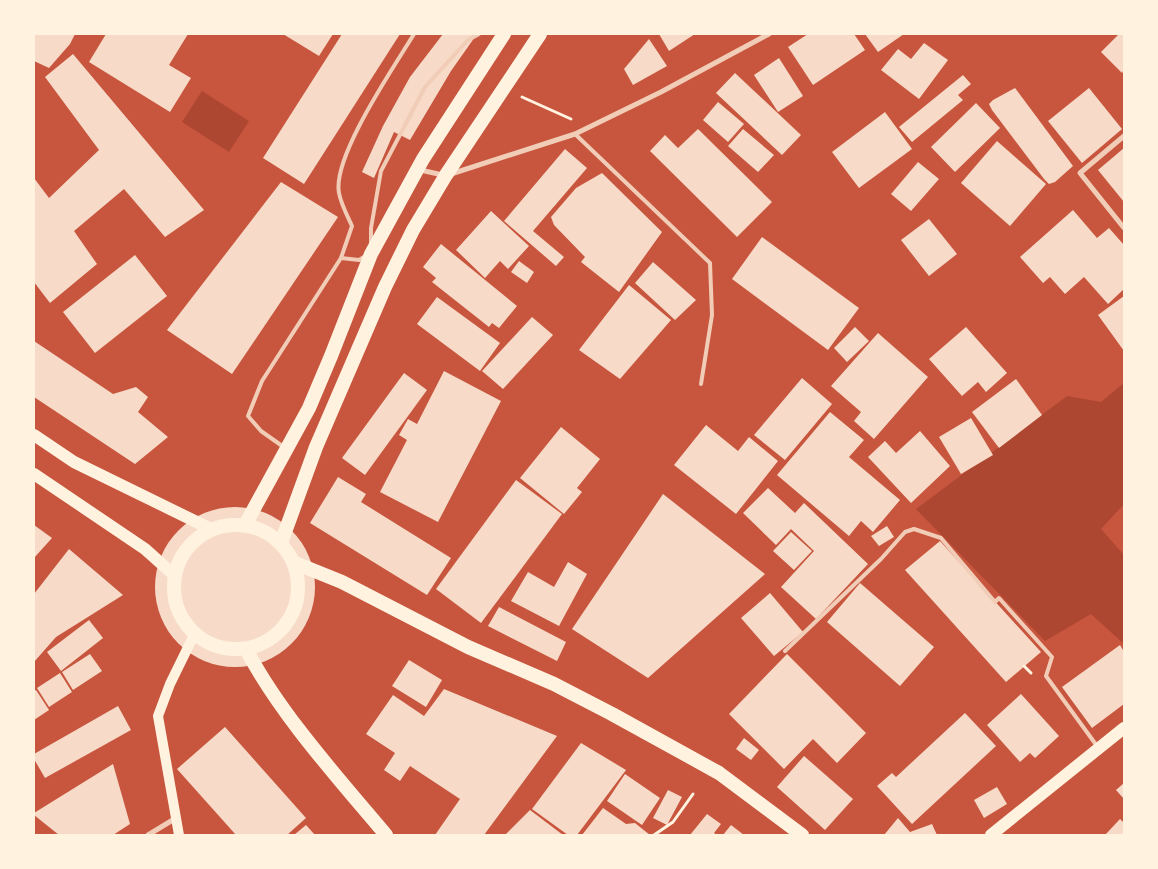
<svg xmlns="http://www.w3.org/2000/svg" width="1158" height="869" viewBox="0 0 1158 869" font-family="Bitter,serif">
<rect width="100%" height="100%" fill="#c8553d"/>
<g fill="#ae4732">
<polygon points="202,91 249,121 229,152 182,122"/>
<polygon points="1124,383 1124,504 1101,529 1124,555 1124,644 1091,614 1045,641 916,509 1067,396 1101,402"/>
</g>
<g fill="#f7dbc8">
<polygon points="34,34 75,34 70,44 49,68 34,61"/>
<polygon points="106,34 188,34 169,65 191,78 170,112 89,62"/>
<polygon points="283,34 333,34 319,56"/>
<polygon points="342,34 400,34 304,184 263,158"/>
<polygon points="443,34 477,34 451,71 410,140 394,132 374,178 362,172 383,126 410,77"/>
<polygon points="659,34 695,34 669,51"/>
<polygon points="808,34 854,34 865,50 813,85 788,47"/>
<polygon points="865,34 904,34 878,52"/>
<polygon points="1119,34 1124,34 1124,69 1122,73 1101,52"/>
<polygon points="649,39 667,66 633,85 624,69"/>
<polygon points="924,43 948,60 919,99 881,70 898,49 911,59"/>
<polygon points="73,54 204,210 165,237 124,189 74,231 97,264 50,303 34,282 34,178 49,198 99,150 45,77"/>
<polygon points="779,58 803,96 778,112 754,75"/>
<polygon points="735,73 801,135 782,155 716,93"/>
<polygon points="963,75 971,84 958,95 963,100 912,142 899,127"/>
<polygon points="1015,88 1073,166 1055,182 1049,184 1044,179 992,110 989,104 993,100"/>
<polygon points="1089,88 1122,129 1082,163 1048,121"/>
<polygon points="718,102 744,124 728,142 703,120"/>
<polygon points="976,103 1000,128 955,172 931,147"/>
<polygon points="885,112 912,149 859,188 832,152"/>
<polygon points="698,129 772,202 737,237 650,151 665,135 678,148"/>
<polygon points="743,129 774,155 758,172 728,146"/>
<polygon points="997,141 1046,184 1010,226 961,183"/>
<polygon points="1124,148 1124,202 1098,170"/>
<polygon points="565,149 587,168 533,231 564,257 556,266 504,221"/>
<polygon points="918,162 939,179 911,211 891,194"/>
<polygon points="602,173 662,232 619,292 581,262 585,257 554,225 551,217 576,188"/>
<polygon points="281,182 338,217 232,374 167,330"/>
<polygon points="1073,210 1097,238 1109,228 1124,245 1124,289 1108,304 1084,277 1065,294 1050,277 1043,283 1020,257"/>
<polygon points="491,211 529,246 508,269 500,261 485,278 456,250"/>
<polygon points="929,219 957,254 929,276 901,240"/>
<polygon points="762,237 859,308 828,350 732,279"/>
<polygon points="441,244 517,306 499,328 492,323 489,327 432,282 436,278 423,267"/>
<polygon points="135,255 167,296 95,353 63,312"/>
<polygon points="519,261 534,272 527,283 511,272"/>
<polygon points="653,262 696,300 675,320 635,283"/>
<polygon points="629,285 671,320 620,379 579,350"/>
<polygon points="1124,296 1124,351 1098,315"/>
<polygon points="437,297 500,343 480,371 417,324"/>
<polygon points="532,317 553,335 503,389 482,371"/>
<polygon points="855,327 869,341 847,362 834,348"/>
<polygon points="966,327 1007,373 986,392 978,382 962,396 929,359"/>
<polygon points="878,333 928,377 874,439 854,421 861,412 831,386"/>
<polygon points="34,341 113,394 136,387 148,397 138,412 168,437 135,464 34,397"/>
<polygon points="444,371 501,401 438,522 380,492 407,440 399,435 408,419 417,424"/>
<polygon points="404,373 427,390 365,475 342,458"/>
<polygon points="802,378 832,404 785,460 754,435"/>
<polygon points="1016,379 1042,415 999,448 972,412"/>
<polygon points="830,412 864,440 849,457 900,500 873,532 861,521 849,536 777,475"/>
<polygon points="971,418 993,455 961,474 939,437"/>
<polygon points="706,425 738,451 749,437 778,461 736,514 674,465"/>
<polygon points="561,427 600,459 577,488 582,492 564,514 520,478"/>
<polygon points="920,431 950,466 911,503 868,457 885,441 896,453"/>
<polygon points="338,477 366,494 361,502 451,558 427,595 310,523"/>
<polygon points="516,480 562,514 481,623 436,589"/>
<polygon points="768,488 795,513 804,503 868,564 816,619 781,587 814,551 791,529 776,545 743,513"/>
<polygon points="663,494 765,574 648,678 572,629"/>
<circle cx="235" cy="587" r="80"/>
<polygon points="34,525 52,538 34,558"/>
<polygon points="887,526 894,537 879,546 871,536"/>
<polygon points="791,532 812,551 794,570 773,551"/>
<polygon points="940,541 1041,652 1006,682 905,570"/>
<polygon points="69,549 123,595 56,637 34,662 34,594"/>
<polygon points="568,562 587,574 559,626 511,601 528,572 554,587"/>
<polygon points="860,583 934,647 900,686 827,622"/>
<polygon points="770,593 803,632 774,656 741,618"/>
<polygon points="499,607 566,642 557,661 488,626"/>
<polygon points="89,620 103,638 61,671 47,652"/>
<polygon points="1120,645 1124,652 1124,704 1092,728 1062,687"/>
<polygon points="90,654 102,671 73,690 62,672"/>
<polygon points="787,654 866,733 837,763 813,739 784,769 729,714"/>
<polygon points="409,660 442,680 426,707 392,686"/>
<polygon points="60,673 72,692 49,707 37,688"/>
<polygon points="444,689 557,736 484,835 435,835 460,799 410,766 400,781 384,770 395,753 366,734 393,695 424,716"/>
<polygon points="36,690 49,710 34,720 34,691"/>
<polygon points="1021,694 1059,736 1035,758 1030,753 1020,762 987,725"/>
<polygon points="118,706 131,730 45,778 34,759 34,754"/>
<polygon points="965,713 996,746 912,824 877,786 892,773 896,777"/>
<polygon points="225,727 306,818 287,835 236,835 177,769"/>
<polygon points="744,738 759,750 751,760 736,749"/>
<polygon points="581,743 626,770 577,835 568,835 532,809"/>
<polygon points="804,756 853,799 825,830 777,787"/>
<polygon points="113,764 130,824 113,835 59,835 34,815 34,813"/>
<polygon points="625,774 660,798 642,825 607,801"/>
<polygon points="1124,783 1124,799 1116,790"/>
<polygon points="997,787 1007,804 984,818 974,800"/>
<polygon points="668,790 682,797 667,825 653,818"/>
<polygon points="603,808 626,824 635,823 650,835 582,835"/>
<polygon points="530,810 563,835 505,835"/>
<polygon points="707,814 721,824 714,833 717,835 690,835"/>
<polygon points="898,818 910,832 932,824 937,835 884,835"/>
<polygon points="1120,819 1124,823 1124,835 1105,835"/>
<polygon points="306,825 315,835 294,835"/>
<polygon points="731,825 744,835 723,835"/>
</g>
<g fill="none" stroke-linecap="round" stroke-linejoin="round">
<g stroke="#fff3e0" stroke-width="3">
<polyline points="522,97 571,119"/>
<polyline points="1024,666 1031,673"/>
<polyline points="654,835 673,822 693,794"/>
</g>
<g stroke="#f1ccb7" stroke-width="4">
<polyline points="575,134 710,263 712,315 701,384"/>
<polyline points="371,244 371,228 381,171 425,87 468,40 479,34"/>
<polyline points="341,258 359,260 364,257"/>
<path d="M285,448L261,431L248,416L262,381L341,258L352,226C347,215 341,204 339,193C332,157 394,67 414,34"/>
<polyline points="785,651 881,559 905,532 914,529 941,538 995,602 999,598 1052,657 1046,676 1097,746"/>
</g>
<g stroke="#f1ccb7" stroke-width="5">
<polyline points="1124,136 1080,173 1124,228"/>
<polyline points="420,170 443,175"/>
<polyline points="451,174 575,134 661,92 769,34"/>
<polyline points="148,835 176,818"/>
</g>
<polyline stroke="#fff3e0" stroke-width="10" points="179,835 158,716 170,684 194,635"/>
<g stroke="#fff3e0" stroke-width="12">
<polyline points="34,435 74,462 211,529"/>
<polyline points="34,474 145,549 174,575"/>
<polyline points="991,835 1124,728"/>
</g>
<g stroke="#fff3e0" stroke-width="14">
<circle cx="236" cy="587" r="62"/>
<polyline points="245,525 309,408 331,356 371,254 423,159 504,34"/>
<polyline points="281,543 316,447 385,287 413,230 446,175 540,34"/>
<polyline points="295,563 342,582 468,647 554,684 612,714 719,773 802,835"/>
<path d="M246,649C280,714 339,779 386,835"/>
</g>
</g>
<rect width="1158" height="869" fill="none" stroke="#fff3e0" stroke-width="70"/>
</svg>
